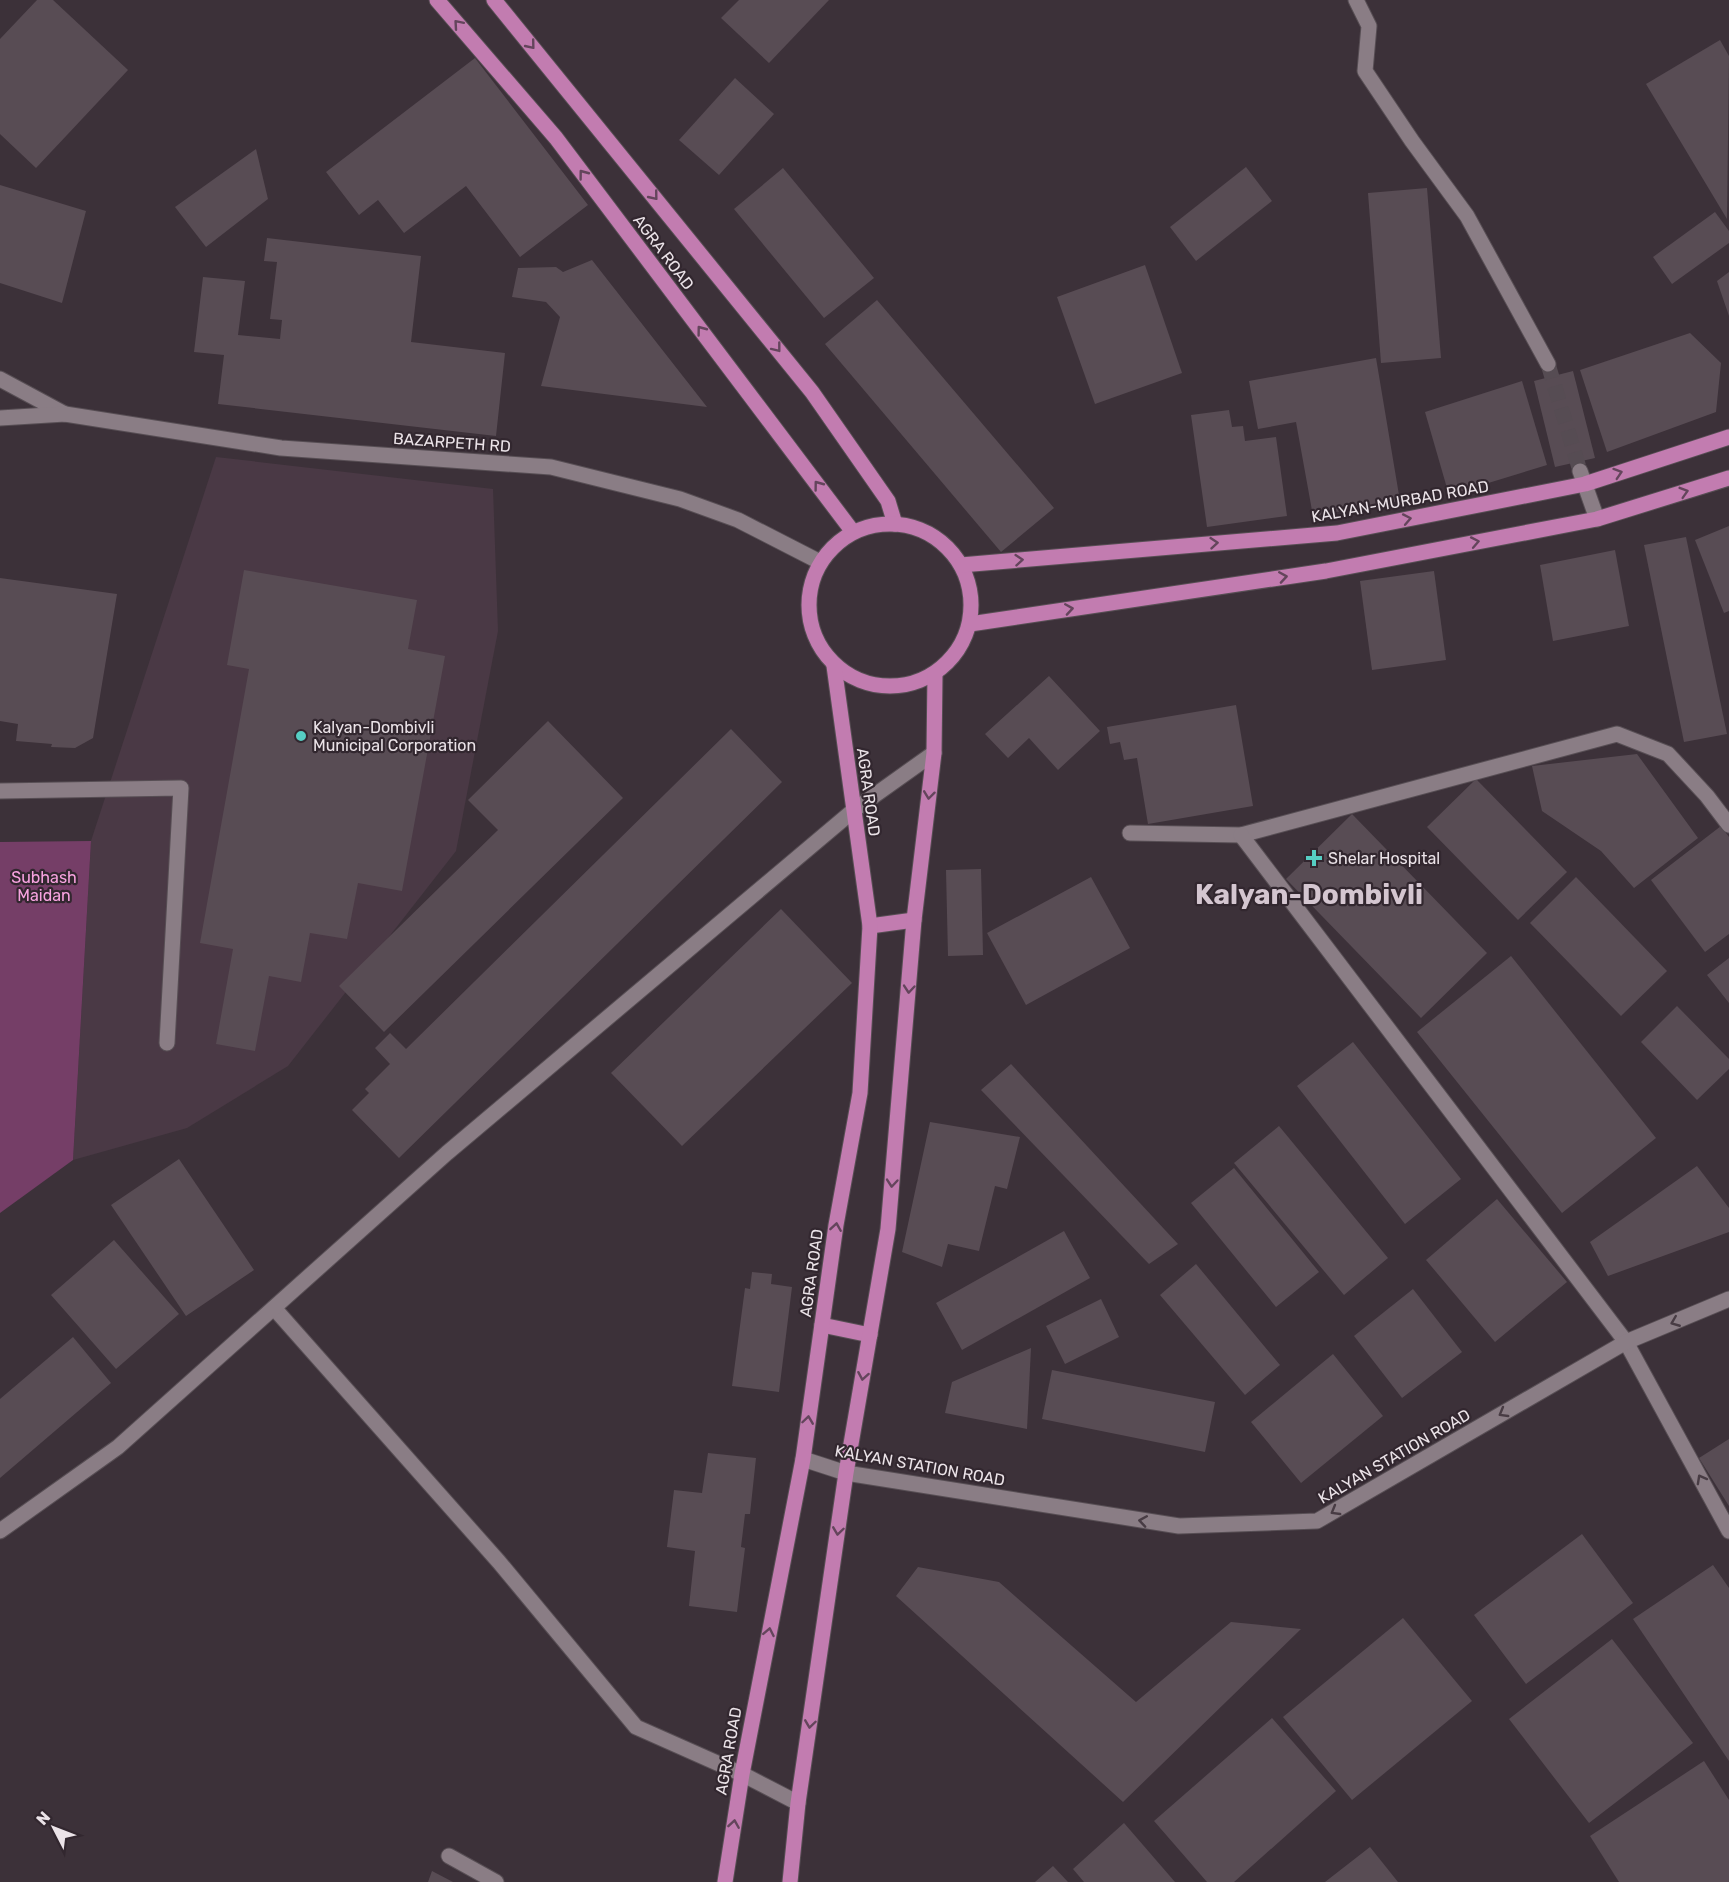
<svg xmlns="http://www.w3.org/2000/svg" width="1729" height="1882" viewBox="0 0 1729 1882" font-family="Rubik,sans-serif">
<rect width="100%" height="100%" fill="#3c3139"/>
<polygon fill="#4a3945" points="216,457 493,489 498,631 456,851 288,1066 187,1128 73,1160 91,841"/>
<polygon fill="#753e67" points="91,841 73,1160 0,1213 0,842"/>
<g fill="#584c54">
<polygon points="37,0 53,0 128,70 36,168 0,134 0,39"/>
<polygon points="739,0 829,0 769,63 721,18"/>
<polygon points="1720,40 1729,56 1727,219 1646,84"/>
<polygon points="475,58 588,205 520,257 466,186 404,233 378,200 359,215 326,172"/>
<polygon points="735,78 774,114 719,175 679,140"/>
<polygon points="256,149 268,199 206,247 175,207"/>
<polygon points="1246,167 1272,201 1196,261 1170,227"/>
<polygon points="783,168 874,278 824,318 734,209"/>
<polygon points="0,185 86,211 62,303 0,283"/>
<polygon points="1427,188 1441,358 1381,363 1368,193"/>
<polygon points="1715,212 1729,231 1729,243 1672,284 1653,257"/>
<polygon points="267,238 421,256 411,342 505,353 496,436 218,404 224,355 194,352 203,277 245,281 238,335 280,339 282,320 270,319 277,262 264,261"/>
<polygon points="592,260 707,407 541,386 560,317 546,302 512,297 518,268 556,267 563,272"/>
<polygon points="1145,265 1182,373 1095,404 1057,297"/>
<polygon points="1729,272 1729,316 1717,281"/>
<polygon points="877,300 1054,508 1001,552 825,344"/>
<polygon points="1690,333 1721,363 1716,412 1607,452 1580,370"/>
<polygon points="1376,358 1400,501 1313,516 1296,422 1258,429 1249,381"/>
<polygon points="1573,371 1595,458 1555,467 1534,381"/>
<polygon points="1522,381 1547,465 1449,495 1425,412"/>
<polygon points="1229,410 1232,427 1243,426 1245,441 1276,437 1287,516 1207,527 1191,415"/>
<polygon points="1729,526 1729,611 1724,613 1695,540"/>
<polygon points="1686,537 1727,734 1684,742 1644,545"/>
<polygon points="1615,550 1629,626 1553,641 1540,565"/>
<polygon points="244,570 417,600 408,649 445,656 402,891 358,883 347,939 310,933 301,982 269,976 255,1051 216,1044 233,949 200,943 249,669 227,665"/>
<polygon points="1434,571 1446,660 1372,670 1360,581"/>
<polygon points="0,578 117,594 93,738 75,748 51,747 52,744 16,741 18,724 0,721"/>
<polygon points="1049,676 1100,731 1058,770 1029,738 1008,758 985,734"/>
<polygon points="1236,705 1253,806 1148,824 1137,758 1124,760 1120,742 1110,744 1107,727"/>
<polygon points="548,721 623,798 384,1032 339,986 498,830 468,800"/>
<polygon points="731,729 782,782 399,1158 352,1110 369,1093 365,1089 390,1064 375,1048 390,1033 406,1049"/>
<polygon points="1637,754 1698,838 1634,888 1601,851 1542,811 1532,766"/>
<polygon points="1476,779 1567,872 1518,920 1427,827"/>
<polygon points="1352,814 1487,953 1421,1018 1286,879"/>
<polygon points="1721,826 1729,837 1729,934 1705,952 1651,880"/>
<polygon points="981,869 983,955 948,956 946,870"/>
<polygon points="1091,877 1130,948 1026,1005 987,933"/>
<polygon points="1576,877 1667,971 1621,1016 1530,923"/>
<polygon points="781,909 852,983 682,1146 611,1073"/>
<polygon points="1511,956 1656,1138 1562,1213 1417,1032"/>
<polygon points="1729,958 1729,1003 1707,975"/>
<polygon points="1677,1006 1729,1059 1729,1069 1697,1100 1641,1042"/>
<polygon points="1353,1042 1461,1179 1405,1224 1297,1086"/>
<polygon points="1011,1064 1178,1244 1149,1264 981,1090"/>
<polygon points="930,1122 1020,1137 1007,1189 995,1186 979,1251 948,1244 942,1267 902,1252"/>
<polygon points="1279,1126 1388,1258 1344,1295 1234,1163"/>
<polygon points="179,1159 254,1270 186,1316 111,1205"/>
<polygon points="1697,1166 1729,1208 1729,1232 1608,1276 1590,1242"/>
<polygon points="1234,1168 1319,1272 1276,1307 1191,1203"/>
<polygon points="1497,1199 1567,1282 1495,1342 1426,1260"/>
<polygon points="1064,1231 1090,1278 962,1350 936,1303"/>
<polygon points="114,1240 179,1314 116,1369 51,1295"/>
<polygon points="1196,1264 1280,1365 1245,1395 1160,1295"/>
<polygon points="752,1272 772,1274 771,1284 792,1287 779,1392 732,1386 745,1288 750,1289"/>
<polygon points="1413,1289 1462,1352 1402,1398 1354,1336"/>
<polygon points="1101,1299 1119,1337 1065,1364 1046,1326"/>
<polygon points="73,1337 111,1383 0,1478 0,1399"/>
<polygon points="1031,1348 1027,1429 945,1413 952,1382"/>
<polygon points="1333,1354 1383,1416 1301,1483 1251,1422"/>
<polygon points="1052,1370 1215,1402 1205,1452 1042,1419"/>
<polygon points="1729,1439 1729,1506 1699,1458"/>
<polygon points="708,1453 756,1458 750,1514 745,1514 741,1547 745,1548 737,1612 689,1606 695,1551 667,1547 674,1490 702,1493"/>
<polygon points="1582,1534 1633,1603 1526,1684 1474,1615"/>
<polygon points="1713,1565 1729,1588 1729,1761 1633,1619"/>
<polygon points="918,1567 999,1582 1136,1702 1231,1622 1301,1629 1123,1802 896,1596"/>
<polygon points="1403,1618 1472,1701 1352,1800 1283,1717"/>
<polygon points="1612,1639 1693,1743 1589,1823 1509,1719"/>
<polygon points="1272,1718 1336,1791 1234,1882 1207,1882 1154,1821"/>
<polygon points="1704,1761 1729,1800 1729,1882 1619,1882 1590,1836"/>
<polygon points="1124,1823 1175,1882 1084,1882 1073,1869"/>
<polygon points="1370,1847 1398,1882 1325,1882"/>
<polygon points="1053,1866 1068,1882 1035,1882"/>
<polygon points="432,1871 453,1882 428,1882"/>
</g>
<g fill="none" stroke-linecap="round" stroke-linejoin="round">
<polyline stroke="#564c53" stroke-width="15" stroke-dasharray="15 8" stroke-linecap="butt" points="1548,364 1580,471"/>
<defs>
<g id="minor">
<polyline points="1356,0 1369,26 1365,71 1412,141 1467,216 1548,364"/>
<polyline points="0,379 65,414"/>
<polyline points="0,418 65,414 281,448 551,467 680,499 738,520 820,562"/>
<polyline points="1580,471 1597,519"/>
<polyline points="0,791 181,788 167,1043"/>
<polyline points="1130,833 1241,835 1617,734 1668,754 1707,796 1729,825"/>
<polyline points="1241,835 1626,1342 1729,1531"/>
<polyline points="274,1308 499,1562 636,1727 742,1774 798,1803"/>
<polyline points="803,1459 846,1473 1179,1526 1317,1521 1626,1342 1729,1299"/>
<polyline points="0,1531 118,1447 447,1153 854,810 934,753"/>
<polyline points="449,1856 496,1882"/>
</g>
<g id="major">
<polyline points="437,0 556,138 853,532"/>
<polyline points="494,0 812,392 888,501 895,524"/>
<circle cx="890" cy="605" r="81"/>
<polyline points="961,565 1337,533 1585,484 1729,437"/>
<polyline points="970,624 1326,571 1597,519 1729,478"/>
<polyline points="870,926 914,920"/>
<polyline points="822,1325 870,1335"/>
<polyline points="725,1882 742,1774 803,1459 836,1225 860,1093 870,926 834,666"/>
<polyline points="790,1882 798,1803 846,1473 888,1229 914,920 934,753 935,674"/>
</g>
</defs>
<use href="#minor" stroke="#574e54" stroke-width="17"/>
<use href="#major" stroke="#574e54" stroke-width="17"/>
<use href="#minor" stroke="#8a7d85" stroke-width="15"/>
<use href="#major" stroke="#c27cb0" stroke-width="15"/>
</g>
<defs><path id="oneway-chevron" d="M-2-3.5L2.5 0L-2 3.5" fill="none" stroke-width="1.6" stroke-linecap="round" stroke-linejoin="round" transform="scale(1.5)"/></defs>
<g stroke="#64455c">
<use href="#oneway-chevron" transform="translate(458 24) rotate(-131)"/>
<use href="#oneway-chevron" transform="translate(531 45) rotate(51)"/>
<use href="#oneway-chevron" transform="translate(583 174) rotate(-127)"/>
<use href="#oneway-chevron" transform="translate(654 196) rotate(51)"/>
<use href="#oneway-chevron" transform="translate(701 330) rotate(-127)"/>
<use href="#oneway-chevron" transform="translate(777 348) rotate(52)"/>
<use href="#oneway-chevron" transform="translate(1618 473) rotate(-18)"/>
<use href="#oneway-chevron" transform="translate(818 485) rotate(-127)"/>
<use href="#oneway-chevron" transform="translate(1684 492) rotate(-17)"/>
<use href="#oneway-chevron" transform="translate(1407 519) rotate(-11)"/>
<use href="#oneway-chevron" transform="translate(1475 542) rotate(-11)"/>
<use href="#oneway-chevron" transform="translate(1214 543) rotate(-5)"/>
<use href="#oneway-chevron" transform="translate(1019 560) rotate(-5)"/>
<use href="#oneway-chevron" transform="translate(1283 577) rotate(-9)"/>
<use href="#oneway-chevron" transform="translate(1069 609) rotate(-9)"/>
<use href="#oneway-chevron" transform="translate(929 795) rotate(97)"/>
<use href="#oneway-chevron" transform="translate(909 989) rotate(95)"/>
<use href="#oneway-chevron" transform="translate(892 1183) rotate(95)"/>
<use href="#oneway-chevron" transform="translate(836 1227) rotate(-81)"/>
<use href="#oneway-chevron" transform="translate(863 1376) rotate(100)"/>
<use href="#oneway-chevron" transform="translate(808 1420) rotate(-82)"/>
<use href="#oneway-chevron" transform="translate(838 1531) rotate(98)"/>
<use href="#oneway-chevron" transform="translate(769 1632) rotate(-79)"/>
<use href="#oneway-chevron" transform="translate(810 1724) rotate(98)"/>
<use href="#oneway-chevron" transform="translate(734 1824) rotate(-81)"/>
</g>
<g stroke="#483c44">
<use href="#oneway-chevron" transform="translate(1675 1322) rotate(158)"/>
<use href="#oneway-chevron" transform="translate(1503 1413) rotate(150)"/>
<use href="#oneway-chevron" transform="translate(1701 1479) rotate(-119)"/>
<use href="#oneway-chevron" transform="translate(1335 1511) rotate(150)"/>
<use href="#oneway-chevron" transform="translate(1143 1521) rotate(-171)"/>
</g>
<g fill="#56cec3" stroke="#32272f" stroke-width="2">
<circle cx="301" cy="736" r="6"/>
<path d="M1311 849h6v6h6v6h-6v6h-6v-6h-6v-6h6z"/>
</g>
<g text-anchor="middle" stroke-width="4.5" stroke-linejoin="round" paint-order="stroke">
<g font-size="16" fill="#ebe3e8" stroke="#32272f">
<text transform="translate(664 252) rotate(53)" y="6">AGRA ROAD</text>
<text transform="translate(452 442) rotate(4)" y="6">BAZARPETH RD</text>
<text transform="translate(1400 501) rotate(-10)" y="6">KALYAN-MURBAD ROAD</text>
<text transform="translate(869 792) rotate(82)" y="6">AGRA ROAD</text>
<text transform="translate(811 1273) rotate(-82)" y="6">AGRA ROAD</text>
<text transform="translate(1394 1456) rotate(-30)" y="6">KALYAN STATION ROAD</text>
<text transform="translate(920 1465) rotate(10)" y="6">KALYAN STATION ROAD</text>
<text transform="translate(728 1751) rotate(-80)" y="6">AGRA ROAD</text>
</g>
<g font-size="16" fill="#ebe3e8" stroke="#32272f" text-anchor="start">
<text x="313" y="733">Kalyan-Dombivli<tspan x="313" dy="18">Municipal Corporation</tspan></text>
<text x="1328" y="864">Shelar Hospital</text>
</g>
<g font-size="16" fill="#f8a3e0" stroke="#32272f">
<text x="44" y="883">Subhash<tspan x="44" dy="18">Maidan</tspan></text>
</g>
<g font-size="28" font-weight="bold" fill="#d4c6d0" stroke="#32272f">
<text x="1309" y="904">Kalyan-Dombivli</text>
</g>
</g>
<g transform="translate(54 1828) rotate(312)" stroke="#32272f" stroke-width="4.5" paint-order="stroke">
<path d="M0-4.5L10 22L0 15L-10 22Z" fill="#ebe3e8"/>
<text y="-9" font-size="16" font-weight="bold" text-anchor="middle" fill="#ebe3e8">N</text>
</g>
</svg>
